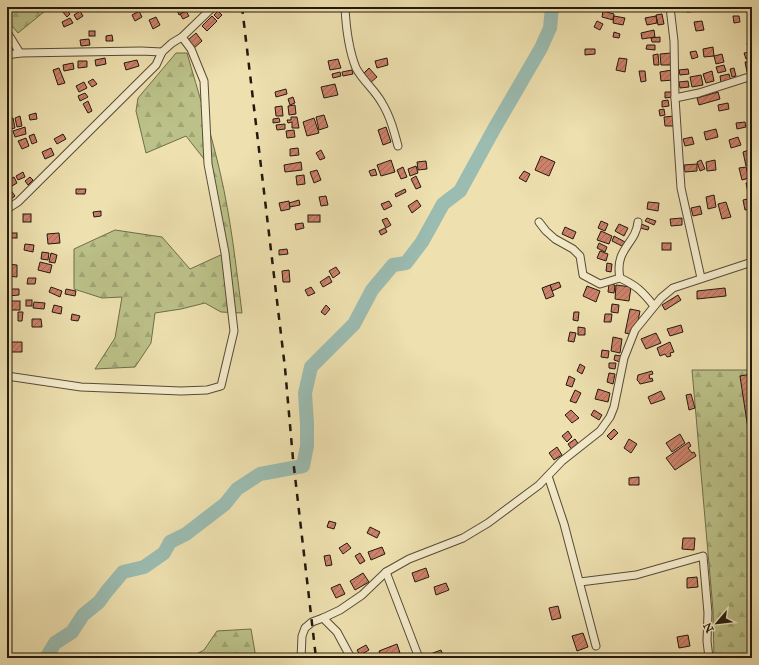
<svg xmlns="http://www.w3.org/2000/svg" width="759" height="665" viewBox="0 0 759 665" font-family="'IM FELL Great Primer',serif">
<defs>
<pattern id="forest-firs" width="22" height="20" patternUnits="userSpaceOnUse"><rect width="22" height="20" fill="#bbc188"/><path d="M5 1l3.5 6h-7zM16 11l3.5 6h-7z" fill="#a0a574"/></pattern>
<pattern id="building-hatch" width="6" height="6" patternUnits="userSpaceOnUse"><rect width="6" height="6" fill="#ce826b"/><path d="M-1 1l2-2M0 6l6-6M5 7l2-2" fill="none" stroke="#a76a56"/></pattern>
</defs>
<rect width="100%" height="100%" fill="#eee0af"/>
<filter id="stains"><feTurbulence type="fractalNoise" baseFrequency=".005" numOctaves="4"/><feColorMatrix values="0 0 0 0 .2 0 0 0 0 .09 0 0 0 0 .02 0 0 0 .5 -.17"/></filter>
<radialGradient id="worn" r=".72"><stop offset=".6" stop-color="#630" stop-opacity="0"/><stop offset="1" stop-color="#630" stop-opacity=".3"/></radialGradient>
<g fill="url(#forest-firs)" stroke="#6f6d4a">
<polygon points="7,7 50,7 18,33 7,20"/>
<path d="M176,53H187C198,92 211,132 220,172C231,219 236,266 242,313L221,312L205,303L181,309L155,313L151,343L135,367L95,369L115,338L122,297L102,298L74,289V249L115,230L162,237L190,269L225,253L208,164L186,136L146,153L136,111L138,98Z"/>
<polygon points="692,370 752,370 752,658 714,658 713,610"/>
<polygon points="251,629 256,658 189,658 204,650 217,631"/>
</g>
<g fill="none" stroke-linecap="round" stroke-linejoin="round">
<polyline stroke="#9bbcb1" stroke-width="14" points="46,658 55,643 72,632 83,615 99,602 107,591 123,572 144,567 164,553 170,542 186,534 225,504 237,489 260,474 303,466 307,446 307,424 305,393 311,367 354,324 372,290 393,265 406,263 422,242 443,204 460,191 494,129 541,48 550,28 552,7"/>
</g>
<g fill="url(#building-hatch)" stroke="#23190d">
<polygon points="140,7 153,7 143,12"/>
<polygon points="178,7 184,7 186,11 179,15 176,8"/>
<polygon points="686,7 698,7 699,11 687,12"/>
<polygon points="65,8 70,14 67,17 62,11"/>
<polygon points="80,11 83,16 77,20 74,15"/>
<polygon points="139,11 142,17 135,21 132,15"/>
<polygon points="186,11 189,16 183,19 180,14"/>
<polygon points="218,11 222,15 218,19 214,15"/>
<polygon points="603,11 614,14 613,20 602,17"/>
<polygon points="662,14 664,24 658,25 656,15"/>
<polygon points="212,16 217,21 207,31 202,26"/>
<polygon points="614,16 625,18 623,25 613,23"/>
<polygon points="656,16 657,23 647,25 645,18"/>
<polygon points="733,16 739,16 740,22 734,23"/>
<polygon points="156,17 160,25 153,29 149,20"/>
<polygon points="70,18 73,23 64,27 62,22"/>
<polygon points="597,21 603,24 600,30 594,27"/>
<polygon points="702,21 704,30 696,31 694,22"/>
<polygon points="654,30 655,37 642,39 641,33"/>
<rect x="89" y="31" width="6" height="5"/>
<polygon points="614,32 620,34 619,38 613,37"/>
<polygon points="196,33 202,41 194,48 188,40"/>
<polygon points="112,35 113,41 106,41 106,36"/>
<polygon points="660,37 660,42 652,42 651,38"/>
<polygon points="89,39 90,45 81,46 80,40"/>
<polygon points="752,42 752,50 749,51 747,43"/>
<polygon points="647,45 655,45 655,50 646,49"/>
<polygon points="713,47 714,56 704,57 703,49"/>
<polygon points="585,49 595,49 595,54 585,55"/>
<polygon points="696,51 698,57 692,59 690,52"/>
<polygon points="752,52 752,58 746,59 744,53"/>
<polygon points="671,53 672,65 661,65 660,54"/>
<polygon points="658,54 659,65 654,65 653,55"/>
<polygon points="722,54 724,62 716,64 714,56"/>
<polygon points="105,58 106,64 96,66 95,60"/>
<polygon points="387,58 388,65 377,68 375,61"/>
<polygon points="619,58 627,59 625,72 616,70"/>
<polygon points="338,59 341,68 330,70 328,61"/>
<polygon points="137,60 139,66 126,70 124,63"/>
<polygon points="78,61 87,61 87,67 78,68"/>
<polygon points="752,61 752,71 747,72 745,62"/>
<polygon points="73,63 74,69 64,71 63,65"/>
<polygon points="724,65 726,71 718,73 716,67"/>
<polygon points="59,68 65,83 58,85 53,70"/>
<polygon points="369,68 377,77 370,83 363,74"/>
<polygon points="734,68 736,76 732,77 730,69"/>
<polygon points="688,69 689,74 680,75 679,70"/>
<polygon points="352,70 353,74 343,76 342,72"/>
<polygon points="672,70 673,80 661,81 660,72"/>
<polygon points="639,71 645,71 646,81 641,82"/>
<polygon points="712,71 714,81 706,83 703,74"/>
<polygon points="340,72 341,76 333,78 332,74"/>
<polygon points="729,74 731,81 721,83 720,76"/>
<polygon points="701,75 703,85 692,87 690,77"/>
<polygon points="93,79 97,84 92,87 88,82"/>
<polygon points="688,81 689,87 680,88 679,82"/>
<polygon points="84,82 87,88 79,92 76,86"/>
<polygon points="335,84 338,95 324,98 321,87"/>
<polygon points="286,89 287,94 276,97 275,92"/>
<polygon points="665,92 672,92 672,97 665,98"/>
<polygon points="718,92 720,99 699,105 697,98"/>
<polygon points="85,93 88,97 80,101 78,96"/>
<polygon points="293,97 295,103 290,105 288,99"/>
<polygon points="668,100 669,106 662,107 662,101"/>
<polygon points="88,101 92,111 88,113 83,104"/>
<polygon points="728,103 729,109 719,111 718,105"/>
<polygon points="295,105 296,114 289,115 288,106"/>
<polygon points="282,106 283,116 276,116 275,107"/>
<polygon points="664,109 665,115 660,116 659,110"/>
<polygon points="36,113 37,119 30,120 29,115"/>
<polygon points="324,115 328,127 319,130 316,117"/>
<polygon points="20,116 22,126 17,127 15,118"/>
<polygon points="674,116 674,126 665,126 664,117"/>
<polygon points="291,117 297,117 299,128 292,128 292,122 288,123 287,120 291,120"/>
<polygon points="13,118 15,128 10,129 8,119"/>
<polygon points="279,118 280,122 273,123 273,119"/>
<polygon points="314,118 319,133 307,136 303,122"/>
<polygon points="745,122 746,127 737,129 736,123"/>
<polygon points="285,124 285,129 277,130 276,125"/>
<polygon points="752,126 752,132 749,133 748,127"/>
<polygon points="25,127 26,134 15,137 13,131"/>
<polygon points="386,127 391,142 383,145 378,130"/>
<polygon points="716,129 718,137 706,140 704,132"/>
<polygon points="294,130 295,137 287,138 286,131"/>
<polygon points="34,134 37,142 32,144 29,136"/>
<polygon points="63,134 66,139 57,144 54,139"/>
<polygon points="692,137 694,144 685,146 683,139"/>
<polygon points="738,137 741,145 731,148 729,140"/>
<polygon points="26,138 29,146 22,149 18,141"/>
<polygon points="51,148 54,155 45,159 42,152"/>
<polygon points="298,148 299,155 290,156 290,149"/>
<polygon points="752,149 752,164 746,166 743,152"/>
<polygon points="321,150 325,158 320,160 316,153"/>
<polygon points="541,156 555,162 549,176 535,170"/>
<polygon points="391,160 395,172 381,176 377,165"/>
<polygon points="701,160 705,169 700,171 697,162"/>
<polygon points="715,160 716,170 707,171 706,162"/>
<polygon points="426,161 427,169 418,170 417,162"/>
<polygon points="301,162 302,170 285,172 284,165"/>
<polygon points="697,164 697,171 685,172 684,165"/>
<polygon points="416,166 418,173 410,176 408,169"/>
<polygon points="403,167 407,177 401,179 397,170"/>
<polygon points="746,167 749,178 742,180 739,168"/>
<polygon points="375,169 377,175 371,176 369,171"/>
<polygon points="317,170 321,180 314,183 310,172"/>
<polygon points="524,171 530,174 526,182 519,178"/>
<polygon points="23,172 25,177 18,180 16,176"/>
<polygon points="304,175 305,184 297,185 296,176"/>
<polygon points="416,176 421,187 416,189 411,179"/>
<polygon points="14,177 17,183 12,186 8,180"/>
<polygon points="30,177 33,180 28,185 25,181"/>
<polygon points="752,182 752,192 748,193 746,183"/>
<polygon points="10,189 15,196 10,200 7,197 7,191"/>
<polygon points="76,189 86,189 85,194 76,194"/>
<polygon points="405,189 406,192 396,197 395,194"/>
<polygon points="714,195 716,207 708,209 706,197"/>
<polygon points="326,196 328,205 321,206 319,197"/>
<polygon points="752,198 752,209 745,210 743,200"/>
<polygon points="299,200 300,205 290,207 289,203"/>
<polygon points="417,200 421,206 412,213 408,206"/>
<polygon points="289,201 290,209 281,211 279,203"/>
<polygon points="389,201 392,206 384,210 381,204"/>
<polygon points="648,202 659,203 658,211 647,209"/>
<polygon points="726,202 731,217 722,219 718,204"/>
<polygon points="700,206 702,214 693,216 691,208"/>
<polygon points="101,211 101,216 94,217 93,212"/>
<rect x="23" y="214" width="8" height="8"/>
<rect x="308" y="215" width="12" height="7"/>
<polygon points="387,218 391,225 386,228 382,220"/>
<polygon points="647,218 656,221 654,225 645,221"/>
<polygon points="682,218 682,225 671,226 670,219"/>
<polygon points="601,221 608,224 605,231 598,228"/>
<polygon points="303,223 304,228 296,230 295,224"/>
<polygon points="619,224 628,228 624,236 615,231"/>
<polygon points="641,224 649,227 648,230 640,228"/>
<polygon points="565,227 576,232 573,239 562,234"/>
<polygon points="385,228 387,232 381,235 379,231"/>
<polygon points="601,231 612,236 609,244 597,240"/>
<rect x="8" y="233" width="9" height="5"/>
<polygon points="59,233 60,243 48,244 47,234"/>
<polygon points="614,236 625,242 622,246 612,241"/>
<polygon points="599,243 607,247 605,252 597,248"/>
<rect x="662" y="243" width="9" height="7"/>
<polygon points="25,244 34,245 33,252 24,250"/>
<polygon points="287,249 288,254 279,255 279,250"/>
<polygon points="600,251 608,254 606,261 597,258"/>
<polygon points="42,252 49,253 48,260 41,259"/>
<polygon points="51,253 57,255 55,263 49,262"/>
<polygon points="40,262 52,265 50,273 38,270"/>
<polygon points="607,263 612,264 611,272 606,271"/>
<polygon points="7,264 17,265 17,277 7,276"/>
<polygon points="336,267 340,273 333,278 329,271"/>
<polygon points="289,270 290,282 283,282 282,271"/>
<polygon points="329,276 332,282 323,287 320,282"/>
<polygon points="28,278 36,278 35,284 27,284"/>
<polygon points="559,282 561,287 552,291 550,285"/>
<polygon points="609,284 615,285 614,293 608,292"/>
<polygon points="550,285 554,296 546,299 542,288"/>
<polygon points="616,285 631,287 629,301 615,299"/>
<polygon points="587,286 600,291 596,302 583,296"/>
<polygon points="51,287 62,291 60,297 49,292"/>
<polygon points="311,287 315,293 308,296 305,290"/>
<polygon points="725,288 726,296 697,299 697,291"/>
<polygon points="7,289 19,289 19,295 8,296"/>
<polygon points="66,289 76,291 75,296 65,294"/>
<polygon points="678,295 681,300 665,310 662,305"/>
<rect x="26" y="300" width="6" height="6"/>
<rect x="9" y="301" width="11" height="9"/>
<polygon points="34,302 45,303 44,309 33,308"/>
<polygon points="612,304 619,305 618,313 611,312"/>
<polygon points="54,305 62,307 61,314 52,312"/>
<polygon points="326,305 330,309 325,315 321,312"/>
<polygon points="630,309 640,311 637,326 632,332 631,331 630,334 625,333"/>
<polygon points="18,312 23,312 22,321 18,321"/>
<polygon points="574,312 579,312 578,321 573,320"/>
<polygon points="72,314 80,316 78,321 71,320"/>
<polygon points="605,314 612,314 611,322 604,322"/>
<polygon points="32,319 41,319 42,327 32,327"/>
<polygon points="681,325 683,332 670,336 667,329"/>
<polygon points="578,327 585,328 585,335 578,335"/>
<polygon points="570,332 576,333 574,342 568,341"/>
<polygon points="656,333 661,343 646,349 641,339"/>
<polygon points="613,337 622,339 620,353 611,351"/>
<polygon points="10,342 22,342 22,352 9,352"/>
<polygon points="670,342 674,352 670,353 671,356 667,357 665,354 660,356 657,348"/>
<polygon points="602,350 609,351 608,358 601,357"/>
<polygon points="615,355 621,356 620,362 614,360"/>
<polygon points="609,363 616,363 615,369 609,368"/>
<polygon points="580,364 585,367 582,374 577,371"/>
<polygon points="652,371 653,374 649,375 650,379 652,378 653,381 640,384 639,382 637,380 638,375"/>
<polygon points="609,373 615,374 613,384 607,382"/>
<polygon points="752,374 752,429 748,429 740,376"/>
<polygon points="569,376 575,379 572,387 566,385"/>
<polygon points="598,389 610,393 608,402 595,399"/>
<polygon points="575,390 581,393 576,403 570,401"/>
<polygon points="661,391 665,399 651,404 648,397"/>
<polygon points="691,394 695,408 689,410 686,395"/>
<polygon points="571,410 579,418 572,423 565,415"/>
<polygon points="594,410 602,415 599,420 591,415"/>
<polygon points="614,429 618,433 611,440 607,436"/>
<polygon points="568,431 572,437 567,442 562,436"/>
<polygon points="680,434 685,443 672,452 666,443"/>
<polygon points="575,439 579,445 572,450 568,444"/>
<polygon points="629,439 637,444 631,453 624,448"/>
<polygon points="689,442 691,446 688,448 692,453 694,452 696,456 675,470 666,458"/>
<polygon points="557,447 562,455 554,460 549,453"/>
<polygon points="639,477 639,485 629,485 629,478"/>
<polygon points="329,521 336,523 334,529 327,527"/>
<polygon points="370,527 380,532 377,538 367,533"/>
<polygon points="683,538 695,538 694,550 682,549"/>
<polygon points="347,543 351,548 343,554 339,548"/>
<polygon points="382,547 385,554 371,560 368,552"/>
<polygon points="360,553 365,561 360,564 355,556"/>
<polygon points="330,555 332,565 326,566 324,556"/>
<polygon points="426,568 429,577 415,582 412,573"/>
<polygon points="363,573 369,582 355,590 350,581"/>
<polygon points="697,577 698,587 687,588 687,578"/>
<polygon points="446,583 449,590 436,595 434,587"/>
<polygon points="340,584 345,594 336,598 331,588"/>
<polygon points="558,606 561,618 552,620 549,608"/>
<polygon points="583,633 588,647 577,651 572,636"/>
<polygon points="688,635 690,646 679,648 677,637"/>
<polygon points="397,644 400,653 386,658 382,658 379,651"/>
<polygon points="366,645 369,650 360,655 357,650"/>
<polygon points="441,650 444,658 426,658 425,656"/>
</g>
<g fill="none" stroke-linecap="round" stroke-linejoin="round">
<defs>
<g id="minor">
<path d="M345,7C346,28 348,48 356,68C363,81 375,90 382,103C390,116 394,131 398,146"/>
<polyline points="670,7 674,41 675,98 681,188 701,278"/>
<polyline points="7,32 20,53"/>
<polyline points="7,55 20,53 141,51 162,52"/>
<polyline points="675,98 699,93 752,76"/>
<polyline points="7,209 18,202 156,65 162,52 172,43 182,37 213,7"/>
<path d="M539,222L546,231L555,239L573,249L580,256L583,275L600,284L620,278C637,286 642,291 654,306"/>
<path d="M620,278C614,249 636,244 638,222"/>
<polyline points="7,376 81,387 181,391 207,390 221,386 234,331 225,253 208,164 204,81 191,49 182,37"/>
<polyline points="548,476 564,524 596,646"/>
<polyline points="386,572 419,658"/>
<polyline points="580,582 636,575 703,556 708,613 707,641 709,658"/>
<polyline points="323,618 337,632 351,658"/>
<polyline points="301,658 302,636 305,628 312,622 323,618 340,610 362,595 386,572 409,559 463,538 488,523 539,485 562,461 600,431 610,417 614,407 624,358 635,330 661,298 673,288 752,262"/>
</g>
</defs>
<use href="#minor" stroke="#564b36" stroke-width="9"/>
<use href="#minor" stroke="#f4ebcb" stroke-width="7"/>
<polyline stroke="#23190d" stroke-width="2.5" stroke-dasharray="7 7" stroke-linecap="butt" points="242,7 285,368 293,459 316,658"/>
</g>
<rect width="759" height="665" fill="none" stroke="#eee0af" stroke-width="24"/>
<rect x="8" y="8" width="743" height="649" fill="none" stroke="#23190d" stroke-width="2"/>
<rect x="12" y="12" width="735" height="641" fill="none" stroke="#23190d"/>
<g transform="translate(717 623) rotate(242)" stroke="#f4ebcb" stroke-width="3" paint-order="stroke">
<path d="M0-3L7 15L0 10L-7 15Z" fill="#23190d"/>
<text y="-6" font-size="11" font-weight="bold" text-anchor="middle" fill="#23190d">N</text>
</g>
<rect width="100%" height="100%" filter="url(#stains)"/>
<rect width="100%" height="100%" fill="url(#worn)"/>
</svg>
